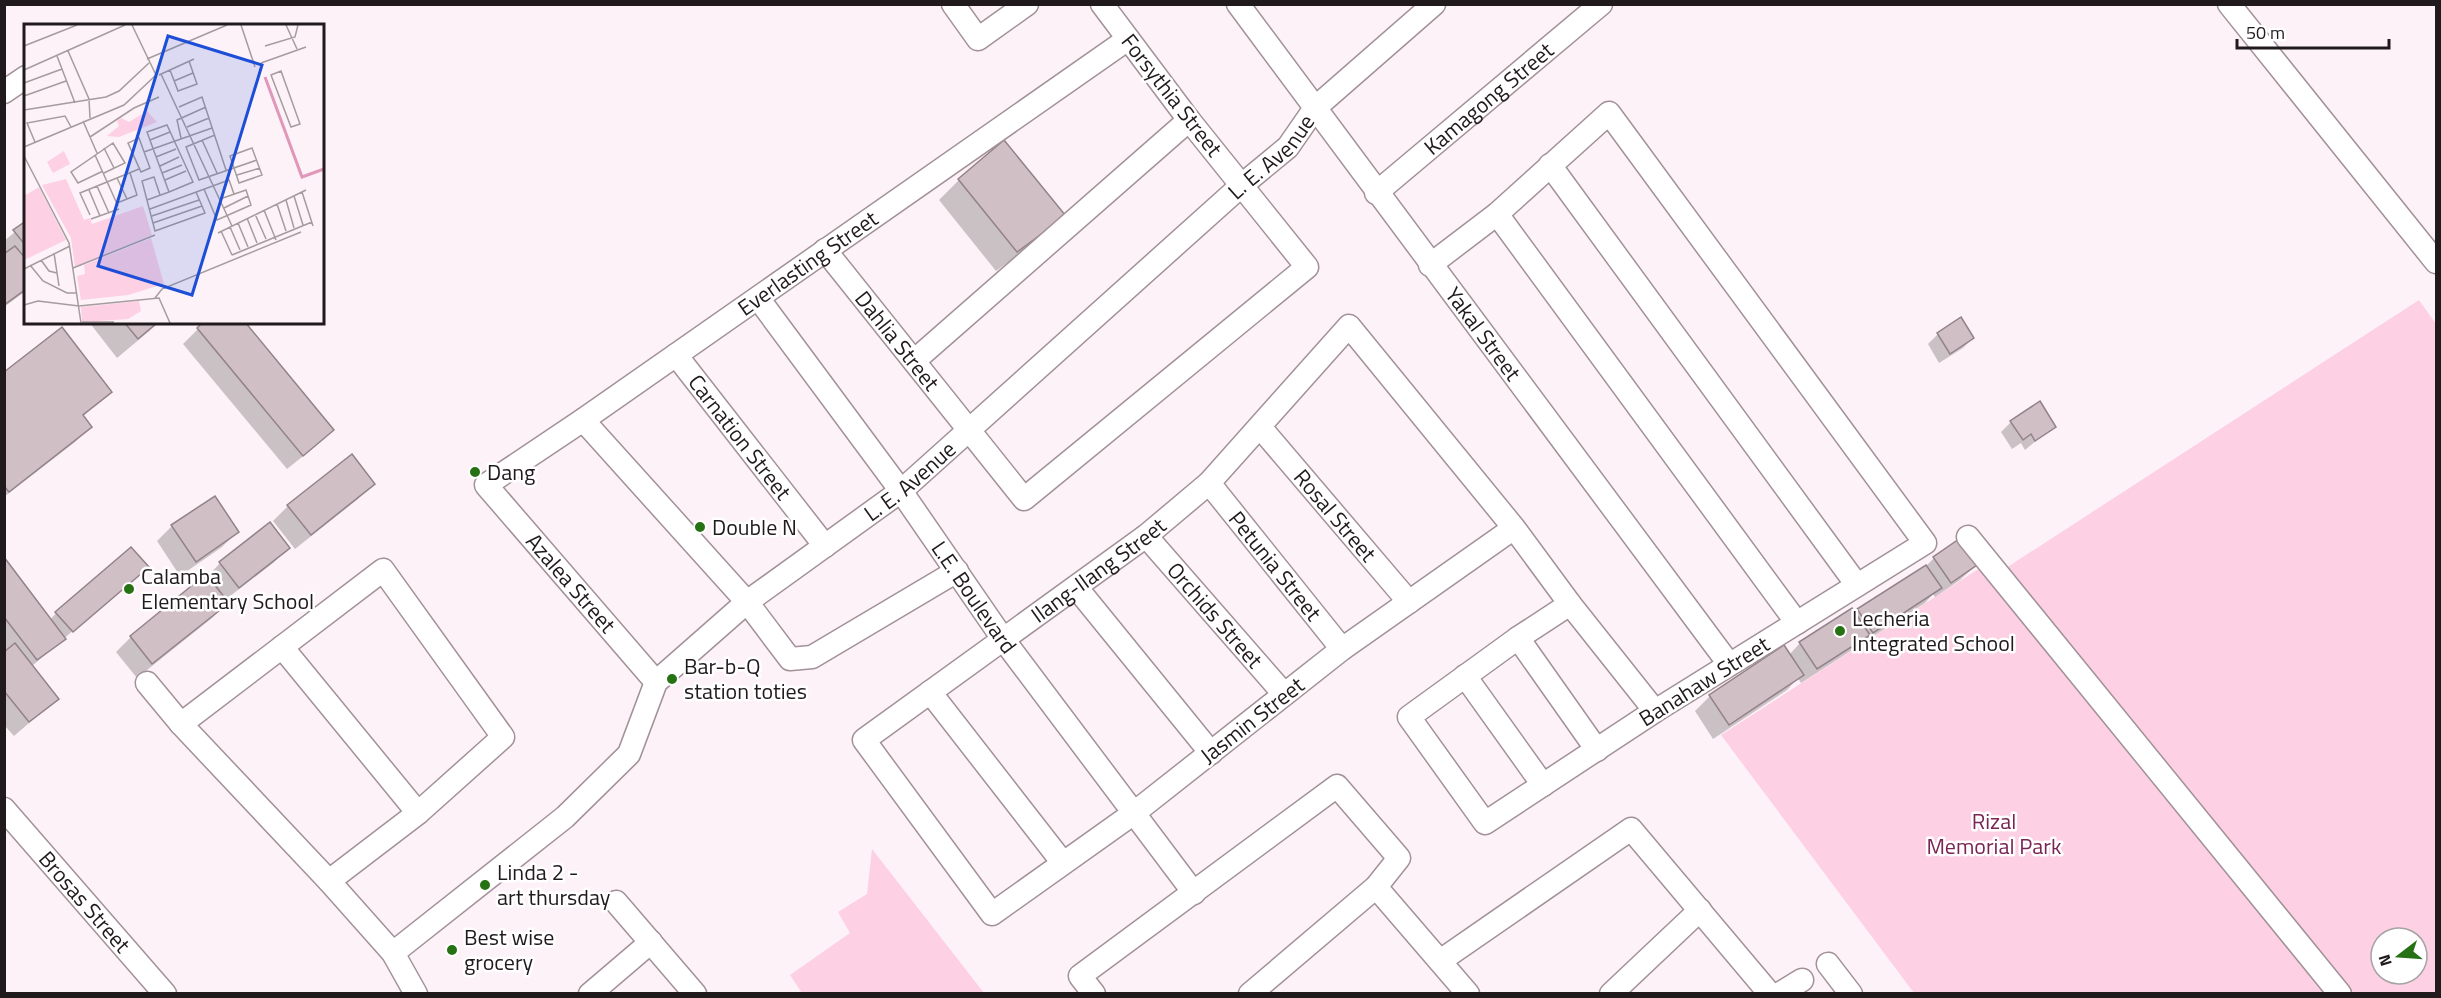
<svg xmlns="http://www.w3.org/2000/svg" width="2441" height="998" viewBox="0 0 2441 998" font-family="'Titillium Web',sans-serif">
<rect width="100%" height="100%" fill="#fdf2f7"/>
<g fill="#fdd0e4" fill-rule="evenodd">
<path d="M2419,300L2436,324V993H2354L2006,568ZM2381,938H2417V974H2381Z"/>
<polygon points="1983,566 2332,993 1914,993 1721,735"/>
<polygon points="872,849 984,993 802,993 790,975 850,933 838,912 867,894"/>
</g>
<g fill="#0003">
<polygon points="959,180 1064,216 1044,236 996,271 939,200"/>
<polygon points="26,223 26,291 4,307 4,241"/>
<polygon points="1961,320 1973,338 1963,348 1939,363 1928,344 1938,334"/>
<polygon points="89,322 160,322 117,358"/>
<polygon points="198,329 317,445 287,469 183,344"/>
<polygon points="4,374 110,392 82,417 90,427 75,442 4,497"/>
<polygon points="2011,422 2054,426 2025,450 2021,443 2012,449 2001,432"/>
<polygon points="373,484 358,499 295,549 273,521 288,506"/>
<polygon points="172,526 237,532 222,547 180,576 157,541"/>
<polygon points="288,548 273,563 225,600 227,603 212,618 137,678 116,652 131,637 207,577 220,563"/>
<polygon points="1934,558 1976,565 1960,580 1935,597 1933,594 1925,603 1801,683 1798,678 1787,690 1713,739 1695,711 1710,696 1783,647 1789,655 1800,643 1854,614 1924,568"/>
<polygon points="4,560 50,620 56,613 147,567 32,666 57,699 14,736 4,725"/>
</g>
<g fill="#d1bfc6" stroke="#938289" stroke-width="1.5">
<polygon points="1004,140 1066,216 1017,252 958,179"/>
<polygon points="26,221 26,246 13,230"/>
<polygon points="15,246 26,259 26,289 4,305 4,254"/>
<polygon points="1961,317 1974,338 1950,354 1937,333"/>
<polygon points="124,322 158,322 138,339"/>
<polygon points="203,322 245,322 334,430 303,456 197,328"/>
<polygon points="62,327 112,392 83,415 92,427 9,492 4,486 4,372"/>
<polygon points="2040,401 2056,427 2035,441 2031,434 2023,440 2010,421"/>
<polygon points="352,454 375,484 311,535 287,505"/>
<polygon points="215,496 239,532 196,562 171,525"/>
<polygon points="270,522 290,548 239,588 219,562"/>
<polygon points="1959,539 1977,565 1951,583 1933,557"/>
<polygon points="131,547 149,567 73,632 55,612"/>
<polygon points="4,557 66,639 37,660 4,617"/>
<polygon points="1926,565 1942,588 1873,633 1857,609"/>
<polygon points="206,574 229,603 152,664 130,636"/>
<polygon points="1852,608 1870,635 1817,669 1799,642"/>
<polygon points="15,643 59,699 29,722 4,691 4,652"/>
<polygon points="1784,645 1804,675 1729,725 1709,695"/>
</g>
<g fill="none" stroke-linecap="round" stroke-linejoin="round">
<defs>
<g id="street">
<polyline points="953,4 978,39 1027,4"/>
<path id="s1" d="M1238,4L1729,664"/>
<polyline points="2229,4 2436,262"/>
<polyline points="4,92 26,77"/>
<polyline points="1550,165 1857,585"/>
<path id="s2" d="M1376,193L1601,4"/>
<polyline points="1497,214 1797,623"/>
<path id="s3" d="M825,250L1024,499L1307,267L1189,120L1102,4"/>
<polyline points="1430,265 1497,214 1609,113 1925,543 1655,711 1485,823 1409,717 1518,638 1570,604"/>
<path id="s4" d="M758,298L901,491L1003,639L1194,893"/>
<path id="s5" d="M676,355L825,546"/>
<polyline points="914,361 1189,120"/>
<polyline points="583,420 747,602 790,659 812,657 957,571"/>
<path id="s6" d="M1260,427L1409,602"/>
<path id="s7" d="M1209,483L1342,649"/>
<path id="s8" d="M1514,528L1342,649L1134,813L992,914L864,740L1146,536L1209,483L1349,326L1514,528L1570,604L1655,711"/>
<path id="s9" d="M1146,536L1284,694"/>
<polyline points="1968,537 2340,994"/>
<polyline points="1076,587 1211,753"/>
<polyline points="1518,638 1597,750"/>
<polyline points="282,647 418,813"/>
<polyline points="1465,676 1543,785"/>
<path id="s10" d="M656,682L486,485L583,420L1128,39"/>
<polyline points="147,683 181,724 329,881 393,953 416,994"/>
<polyline points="930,692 1063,863"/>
<polyline points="181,724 383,570 503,737 418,813 329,881"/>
<path id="s11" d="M4,809L165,994"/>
<polyline points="1376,887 1468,994"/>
<polyline points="616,902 695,994"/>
<path id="s12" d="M393,953L565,817L629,754L656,682L747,602L901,491L1242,185L1288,147L1315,108L1434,4"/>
<polyline points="1440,961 1631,829 1770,994"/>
<polyline points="1828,964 1851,994"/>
<polyline points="590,994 651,942"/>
<polyline points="1094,994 1080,976 1337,786 1399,858 1376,887 1250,994"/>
<polyline points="1611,994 1700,910"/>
<polyline points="1779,994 1802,980"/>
</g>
</defs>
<use href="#street" stroke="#a29198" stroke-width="25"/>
<use href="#street" stroke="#fff" stroke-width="22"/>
</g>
<g fill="#267114" stroke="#fff" stroke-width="2">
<circle cx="475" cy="472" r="6"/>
<circle cx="700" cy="527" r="6"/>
<circle cx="129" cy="589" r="6"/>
<circle cx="1840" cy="631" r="6"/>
<circle cx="672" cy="679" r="6"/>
<circle cx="485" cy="885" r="6"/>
<circle cx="452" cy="950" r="6"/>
</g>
<g text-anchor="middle" stroke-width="5" stroke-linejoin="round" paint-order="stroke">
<g font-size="22" fill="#201a1c" stroke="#fff">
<text transform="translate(1172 95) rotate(52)" y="8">Forsythia Street</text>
<text dy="8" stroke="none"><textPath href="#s2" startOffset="147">Kamagong Street</textPath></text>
<text dy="8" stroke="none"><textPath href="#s12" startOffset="1196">L. E. Avenue</textPath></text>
<text dy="8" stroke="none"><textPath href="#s10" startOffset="651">Everlasting Street</textPath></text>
<text dy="8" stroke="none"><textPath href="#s1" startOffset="411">Yakal Street</textPath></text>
<text dy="8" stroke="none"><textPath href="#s3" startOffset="116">Dahlia Street</textPath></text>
<text dy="8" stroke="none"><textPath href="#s5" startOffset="104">Carnation Street</textPath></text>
<text dy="8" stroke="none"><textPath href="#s12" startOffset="710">L. E. Avenue</textPath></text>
<text dy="8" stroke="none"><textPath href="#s6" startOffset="116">Rosal Street</textPath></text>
<text dy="8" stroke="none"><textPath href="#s7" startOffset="106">Petunia Street</textPath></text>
<text dy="8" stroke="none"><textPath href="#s8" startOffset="1155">Ilang-Ilang Street</textPath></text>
<text transform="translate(571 583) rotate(49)" y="8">Azalea Street</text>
<text dy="8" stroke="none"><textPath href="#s4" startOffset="369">L.E. Boulevard</textPath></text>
<text dy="8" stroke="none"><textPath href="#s9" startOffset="105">Orchids Street</textPath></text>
<text transform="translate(1704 681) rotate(-32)" y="8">Banahaw Street</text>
<text transform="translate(1252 720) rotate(-38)" y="8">Jasmin Street</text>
<text dy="8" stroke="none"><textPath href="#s11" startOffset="123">Brosas Street</textPath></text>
</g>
<g font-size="22" fill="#201a1c" stroke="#fff" text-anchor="start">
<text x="487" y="480">Dang</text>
<text x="712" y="535">Double N</text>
<text x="141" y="584">Calamba<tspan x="141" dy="25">Elementary School</tspan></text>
<text x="1852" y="626">Lecheria<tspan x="1852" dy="25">Integrated School</tspan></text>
<text x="684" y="674">Bar-b-Q<tspan x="684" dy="25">station toties</tspan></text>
<text x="497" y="880">Linda 2 -<tspan x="497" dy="25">art thursday</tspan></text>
<text x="464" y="945">Best wise<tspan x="464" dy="25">grocery</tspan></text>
</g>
<g font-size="22" fill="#792453" stroke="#fff">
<text x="1994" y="829">Rizal<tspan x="1994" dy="25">Memorial Park</tspan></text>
</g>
</g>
<g transform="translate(24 24)">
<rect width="300" height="300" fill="#fdf2f7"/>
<path d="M123,87L133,98L95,113L83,112L95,102L93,97L97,94L105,98ZM40,127L46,140L29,149L23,138ZM42,155L60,196L66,194L68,200L119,182L128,211L51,243L47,214L18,161ZM15,163L42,216L0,236V172ZM127,214L140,260L104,271L57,276L53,252L61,250L60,241ZM115,277L117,287L104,295L58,298L57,283Z" fill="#fdd0e4"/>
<path fill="none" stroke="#e197ba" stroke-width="3" d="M241,53L278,153L300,145"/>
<path fill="none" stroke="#a59c9f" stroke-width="1.5" d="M108,1L132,51M217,1L231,43M262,1L273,25M0,22L53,1M241,22L271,13L274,1M44,27L65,75L66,94M33,32L51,79M123,35L203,1M237,39L282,23M0,46L101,1M146,46L154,67L173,60L165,37M257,47L276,100L267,103L247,51ZM137,50L208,202M135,51L170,35M150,57L169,49M0,59L38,45M0,72L42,57M155,83L178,73L202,146M0,86L82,73L95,67L125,39M59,97L73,129M163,103L185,94M191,111L162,123L175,156L233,136M66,113L110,84L135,73M115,114L126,144L117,148L104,119ZM157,114L153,96L182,83M126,116L146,108M178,116L193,149M11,118L3,99L41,92L47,103M0,123L100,81L132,51M80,124L90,144M228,124L238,151L215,159L206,132ZM120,128L188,104M71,131L94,182M0,132L45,219L57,299M132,133L152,125M136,142L155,133M79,147L54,159L47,148L89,119L101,139L80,149M138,149L158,141M213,151L236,144M93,154L103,175M141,156L162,147M73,162L85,189M180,165L193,196L227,181L222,166L196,175M65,166L76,192M278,168L289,202M136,171L130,153L118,157L131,207L181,189L172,168M270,172L279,201M123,176L145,168L169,158L143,101L123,108L145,168M262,176L270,204M93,179L113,171L106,149M253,180L262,207M200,184L224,172M126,185L205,156L210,170M240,186L252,216M231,190L242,215M66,191L56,169L115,145M128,192L175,176M223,194L233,219M67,195L95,185M129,199L178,182M214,199L224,223M206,203L216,226M197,207L208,231M194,209L282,166M30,229L35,262M208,231L288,198M17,236L25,247L33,249M6,241L19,257L43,269H53M49,244L131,211M0,245L46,222M131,274L138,265L277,208M0,281L14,277L55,282L135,274L146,299M58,298H90"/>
<path fill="#1d4ed8" fill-opacity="0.15" stroke="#1d4ed8" stroke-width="3" d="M144,12L238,41L168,271L74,242Z"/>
<rect width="300" height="300" fill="none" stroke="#201a1c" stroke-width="3"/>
</g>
<rect width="2441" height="998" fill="none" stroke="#201a1c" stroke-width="12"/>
<g transform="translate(2399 956) rotate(253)"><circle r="28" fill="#ffffff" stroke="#a6a3a4" stroke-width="1.5"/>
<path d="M0-4.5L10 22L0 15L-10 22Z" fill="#267114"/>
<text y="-9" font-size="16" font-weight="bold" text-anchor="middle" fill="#201a1c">N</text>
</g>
<path d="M2237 39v9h152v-9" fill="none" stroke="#201a1c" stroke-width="3"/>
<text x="2246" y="39" font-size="18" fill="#201a1c" stroke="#ffffff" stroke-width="4.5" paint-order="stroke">50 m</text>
</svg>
